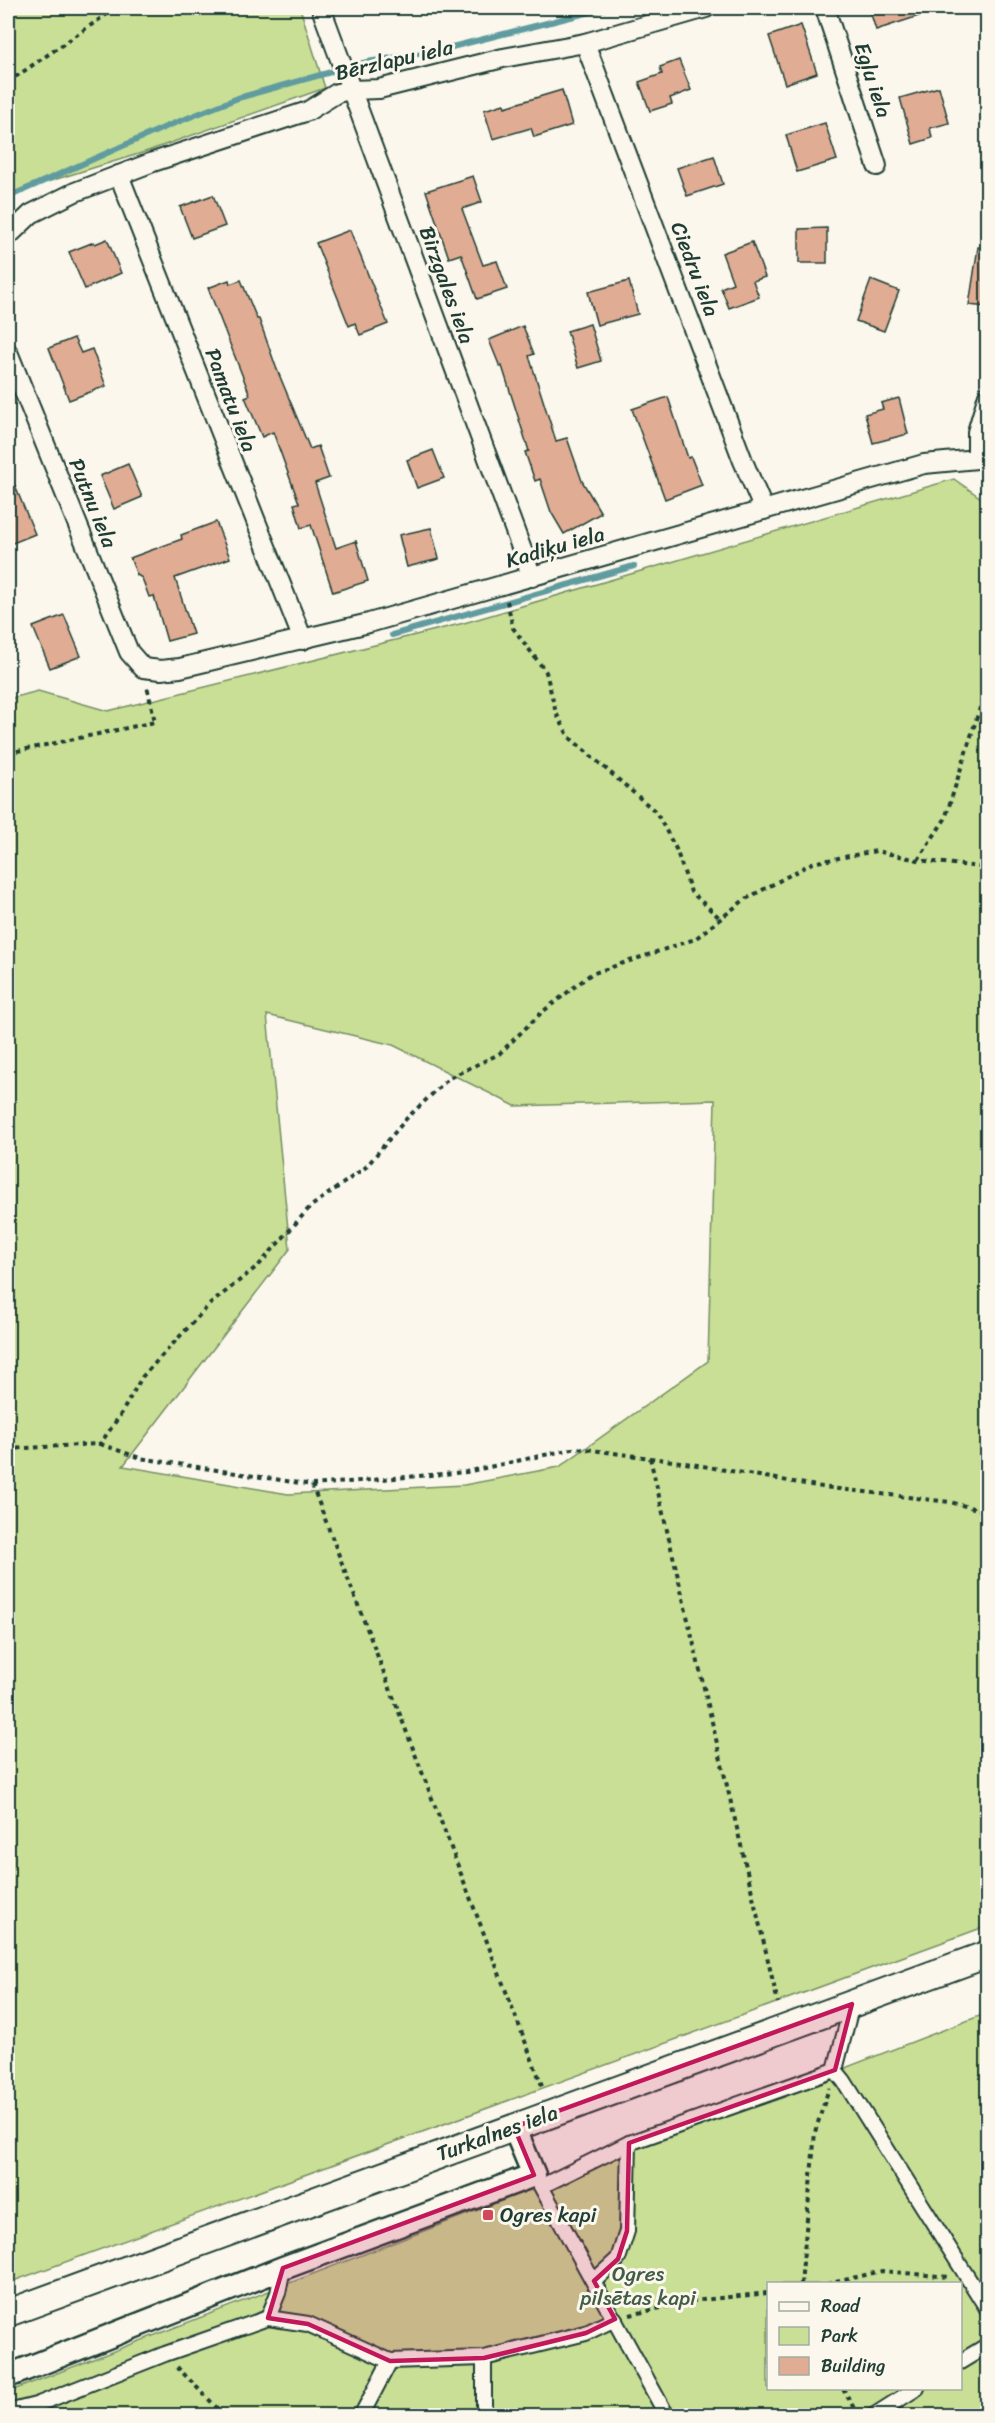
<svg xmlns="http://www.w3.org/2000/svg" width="995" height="2423" viewBox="0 0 995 2423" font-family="Sriracha,sans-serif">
<rect width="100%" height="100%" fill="#fbf7ec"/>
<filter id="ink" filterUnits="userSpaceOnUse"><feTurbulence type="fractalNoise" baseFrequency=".0167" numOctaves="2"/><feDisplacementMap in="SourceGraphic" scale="12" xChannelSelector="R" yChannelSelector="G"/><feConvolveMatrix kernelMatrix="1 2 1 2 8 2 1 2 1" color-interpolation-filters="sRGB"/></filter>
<g filter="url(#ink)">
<g fill="#c9df95" stroke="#748e64" stroke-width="1.5" fill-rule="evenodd">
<polygon points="8,8 300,8 325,88 145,152 8,194"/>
<path d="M954,479L988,503L987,1926L8,2283V699L38,691L108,711L464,623ZM267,1015L393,1045L515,1106L715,1100L708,1361L559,1467L464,1485L288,1494L123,1466L290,1249Z"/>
<path d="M987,2013V2415L8,2416V2392ZM768,2284H960V2388H768Z"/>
</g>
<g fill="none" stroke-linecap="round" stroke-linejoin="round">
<g stroke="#609c9f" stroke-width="6">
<polyline points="8,197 170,125 238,98 367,62 436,51 606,8"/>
<polyline points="392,635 634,566"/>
</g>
</g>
<g fill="#e0ac93" stroke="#1f3d34" stroke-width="1.5">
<polygon points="869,8 933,8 934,11 876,30"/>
<polygon points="801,25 817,73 785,84 769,36"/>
<polygon points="679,60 691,90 670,98 672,104 650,111 639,82 662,74 660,67"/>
<polygon points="939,87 949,123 930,128 932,138 913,144 900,98"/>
<polygon points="562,90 572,125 534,137 531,128 493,139 484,110 504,104 505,107"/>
<polygon points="825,123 837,160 797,172 786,135"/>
<polygon points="714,156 723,184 687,196 677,168"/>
<polygon points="473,176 482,202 462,209 483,265 497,261 507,289 477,299 461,254 449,258 426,191"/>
<polygon points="213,195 225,226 192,238 180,207"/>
<polygon points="827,228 827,263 799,263 799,229"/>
<polygon points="350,230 388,324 360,335 355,323 349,326 316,243"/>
<polygon points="107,239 121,273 85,289 69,252 94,242 95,244"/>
<polygon points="752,242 765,277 753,281 759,297 729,308 721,288 733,283 722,253"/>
<polygon points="978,247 987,248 987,307 969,305"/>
<polygon points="229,280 230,284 241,280 257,319 259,319 276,367 310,449 318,446 329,478 315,483 336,548 356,541 368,581 333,592 311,525 301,528 294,504 299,503 273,432 262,437 245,397 250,395 208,288"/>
<polygon points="871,280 899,291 884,331 856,321"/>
<polygon points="629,281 638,314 597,325 588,292"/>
<polygon points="590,324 601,361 578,368 567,331"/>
<polygon points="523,326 534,354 529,356 556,441 567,438 582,481 601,513 564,534 551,512 540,479 535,481 525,452 529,451 502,366 500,367 489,340"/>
<polygon points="74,338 81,353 92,349 106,386 69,400 49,348"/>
<polygon points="668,397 688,458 691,457 702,485 665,499 632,409"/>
<polygon points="899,398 908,434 873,443 865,414 883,409 881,403"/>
<polygon points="433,450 444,478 417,488 407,460"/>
<polygon points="128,464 142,497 114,509 100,476"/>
<polygon points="8,469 35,534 8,545"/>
<polygon points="216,522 230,558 175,578 193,634 167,641 154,596 149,597 142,578 137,575 130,558 182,539 181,535"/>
<polygon points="431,528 439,559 407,567 399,535"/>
<polygon points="64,615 81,656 50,668 33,627"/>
</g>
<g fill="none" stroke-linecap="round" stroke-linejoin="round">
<defs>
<g id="pedestrian">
<polyline points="835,2070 844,2081 988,2310"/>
<polyline points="537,2179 667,2416"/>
<polyline points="542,2186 629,2143 835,2070 852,2004"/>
<polyline points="594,2281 618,2259 627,2231 629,2143"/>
<polyline points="268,2318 278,2293 283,2268"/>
<polyline points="960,2362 988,2345"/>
<polyline points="8,2412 36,2405 165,2354 268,2318 308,2324 390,2361 484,2358 586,2333 615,2319"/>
<polyline points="361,2416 390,2361"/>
<polyline points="484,2416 484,2358"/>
<polyline points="873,2416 917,2388"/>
</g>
<g id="minor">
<polyline points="321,8 532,577"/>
<polyline points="825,8 877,166"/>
<polyline points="585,43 743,461 764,510"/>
<polyline points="119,175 303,640"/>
<polyline points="8,236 31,214 75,192 153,162 308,111 337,93 351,90 379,89 503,58 585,43 706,8"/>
<polyline points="8,352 129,652 143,668 161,670 180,668 369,623 924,464 977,459"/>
<polyline points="977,459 977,432 988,395"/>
</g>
<polyline id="tertiary" points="8,2376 283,2268 534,2175 514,2127"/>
<polyline id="secondary" points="8,2313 988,1954"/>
</defs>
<use href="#pedestrian" stroke="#1f3d34" stroke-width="18"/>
<use href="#minor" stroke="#1f3d34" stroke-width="22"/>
<use href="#tertiary" stroke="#1f3d34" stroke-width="27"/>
<use href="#secondary" stroke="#1f3d34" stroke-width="30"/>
<g stroke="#1f3d34" stroke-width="4" stroke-dasharray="4.5 4.5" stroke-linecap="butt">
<polyline points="8,82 116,8"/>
<polyline points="507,601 513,628 546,672 556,713 569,737 656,812 676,849 691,892 721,919"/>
<polyline points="8,753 155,722 147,686"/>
<polyline points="918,860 945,819 988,682"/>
<polyline points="100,1444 140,1458 312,1485 466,1472 577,1448 680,1462 822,1487 950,1502 988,1512"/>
<polyline points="8,1449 100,1444 121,1414 142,1377 209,1305 260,1264 310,1207 366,1167 406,1119 449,1078 499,1054 541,1013 591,974 695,939 744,900 812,863 876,851 918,860 988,868"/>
<polyline points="650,1458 778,2003"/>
<polyline points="312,1485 543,2088"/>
<polyline points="801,2284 815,2132 829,2088"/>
<polyline points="827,2284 882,2271 949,2277"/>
<polyline points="630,2315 692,2301 768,2293"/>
<polyline points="177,2367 225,2416"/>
<polyline points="843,2388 857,2414"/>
</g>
<use href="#pedestrian" stroke="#fbf7ec" stroke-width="14"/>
<use href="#minor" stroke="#fbf7ec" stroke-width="18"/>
<use href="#tertiary" stroke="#fbf7ec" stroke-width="22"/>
<use href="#secondary" stroke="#fbf7ec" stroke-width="26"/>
</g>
</g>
<path fill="#c2185b" fill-opacity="0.2" stroke="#c2185b" stroke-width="4.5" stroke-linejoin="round" d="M852,2004L835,2070L629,2143L627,2231L618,2259L594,2281L615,2319L586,2333L484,2358L390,2361L308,2324L268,2318L283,2268L534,2175L514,2127Z"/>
<rect fill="#d1495b" stroke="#fbf7ec" stroke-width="2" x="482" y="2209" width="12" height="12" rx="3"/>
<g text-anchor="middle" stroke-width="6" stroke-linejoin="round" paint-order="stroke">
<g font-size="21" fill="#1f3d34" stroke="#fbf7ec">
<text transform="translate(394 60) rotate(-13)" y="7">Bērzlapu iela</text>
<text transform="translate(873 80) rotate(72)" y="7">Egļu iela</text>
<text transform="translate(695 269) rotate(69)" y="7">Ciedru iela</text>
<text transform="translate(447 285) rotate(70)" y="7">Birzgales iela</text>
<text transform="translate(231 400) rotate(69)" y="7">Pamatu iela</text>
<text transform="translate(93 503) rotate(68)" y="7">Putnu iela</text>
<text transform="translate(555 547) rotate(-16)" y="7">Kadiķu iela</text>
<text transform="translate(497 2133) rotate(-20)" y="7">Turkalnes iela</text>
</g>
<g font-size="21" fill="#1f3d34" stroke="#fbf7ec" text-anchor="start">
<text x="500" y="2222">Ogres kapi</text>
</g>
<g font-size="21" fill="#415d47" stroke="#fbf7ec">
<text x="638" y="2281">Ogres<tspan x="638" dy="24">pilsētas kapi</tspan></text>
</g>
</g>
<rect width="995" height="2423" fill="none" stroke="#fbf7ec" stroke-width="30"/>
<rect x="15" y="15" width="965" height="2393" fill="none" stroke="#1f3d34" stroke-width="2" filter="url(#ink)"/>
<rect x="767" y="2282" width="195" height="108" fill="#fbf7ec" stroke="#a3ada2" stroke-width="1.5"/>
<rect x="779" y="2302" width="30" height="9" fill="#fbf7ec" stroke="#a3ada2" stroke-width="1.5"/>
<text x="821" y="2312" font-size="18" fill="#1f3d34">Road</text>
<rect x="779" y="2327" width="30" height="18" fill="#c9df95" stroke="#a3ada2" stroke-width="1.5"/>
<text x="821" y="2342" font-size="18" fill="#1f3d34">Park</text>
<rect x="779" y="2357" width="30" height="18" fill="#e0ac93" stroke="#a3ada2" stroke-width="1.5"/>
<text x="821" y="2372" font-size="18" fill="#1f3d34">Building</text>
</svg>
